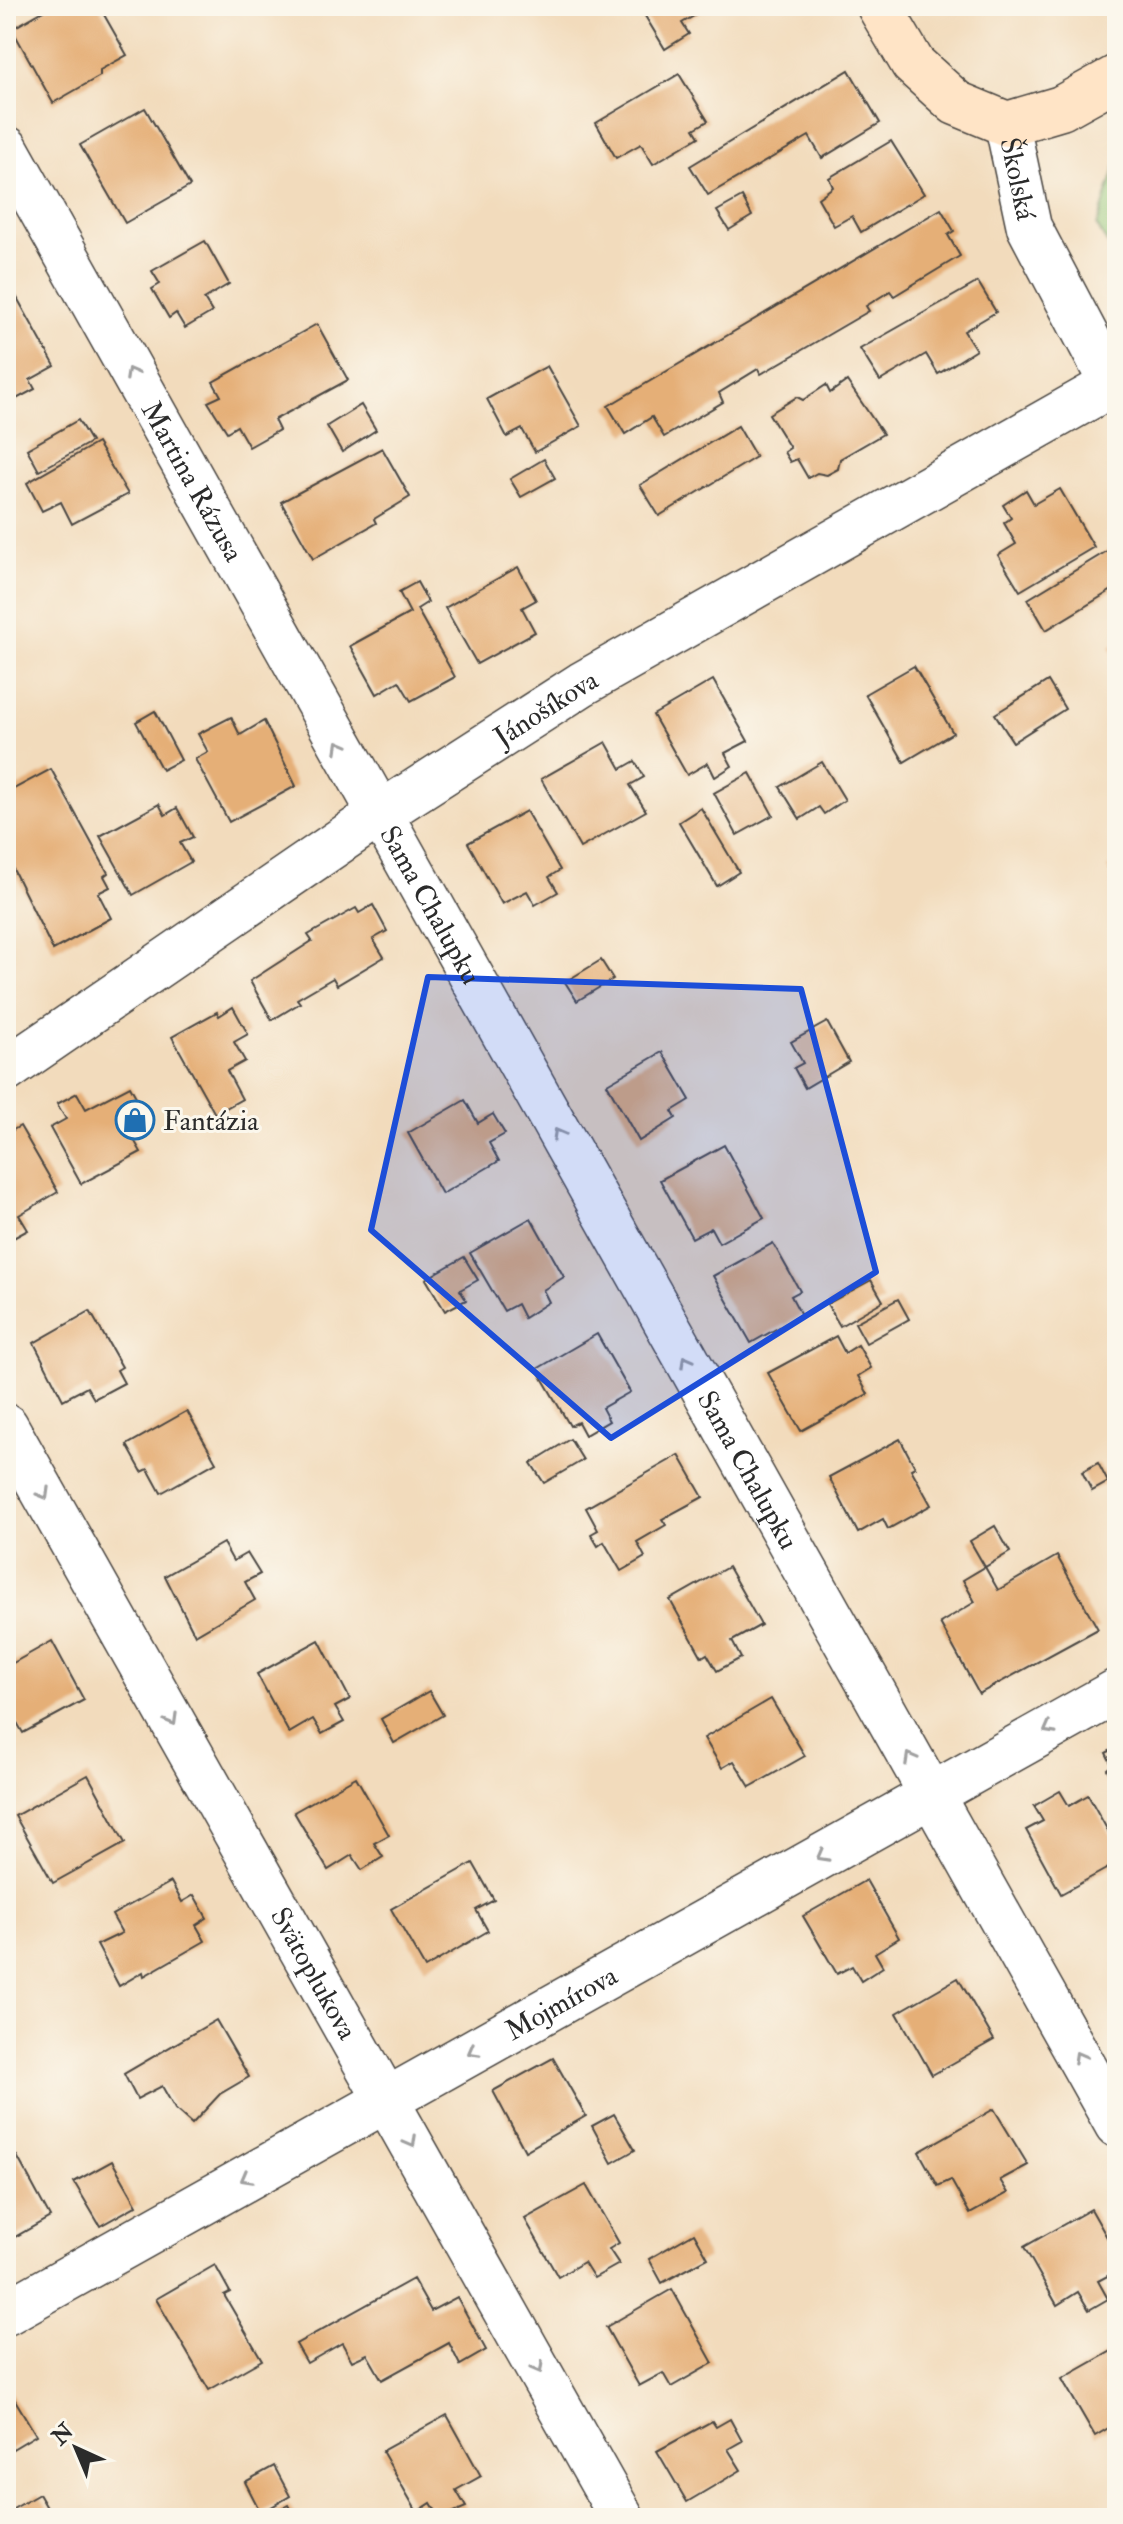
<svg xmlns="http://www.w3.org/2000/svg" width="1123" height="2524" viewBox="0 0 1123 2524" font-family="'IM FELL Double Pica',serif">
<rect width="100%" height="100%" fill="#fbf7ec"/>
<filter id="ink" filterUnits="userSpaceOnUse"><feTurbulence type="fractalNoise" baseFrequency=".0125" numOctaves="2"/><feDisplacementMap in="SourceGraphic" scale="16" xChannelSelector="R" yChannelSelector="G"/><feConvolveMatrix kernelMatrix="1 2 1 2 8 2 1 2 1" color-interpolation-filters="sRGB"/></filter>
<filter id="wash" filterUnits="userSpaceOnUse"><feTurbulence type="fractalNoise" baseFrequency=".006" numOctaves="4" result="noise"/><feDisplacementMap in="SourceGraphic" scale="32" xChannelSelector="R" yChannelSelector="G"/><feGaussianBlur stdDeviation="1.8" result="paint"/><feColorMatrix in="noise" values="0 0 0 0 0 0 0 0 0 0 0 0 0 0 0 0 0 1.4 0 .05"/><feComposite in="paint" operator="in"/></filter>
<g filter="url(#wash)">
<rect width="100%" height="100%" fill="#f2dbbc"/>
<polygon fill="#95c676" stroke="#607850" stroke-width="2" points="1117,162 1117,259 1097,226"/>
<g id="blocks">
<g fill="#e5af77">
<polygon points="52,6 99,6 127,55 100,70 100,76 53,103 12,29"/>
<polygon points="639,6 711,6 682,23 689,34 665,49"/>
<polygon points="849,70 880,123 822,158 809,136 708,195 690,166"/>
<polygon points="679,74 708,121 694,129 699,137 653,164 641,144 616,158 596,123"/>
<polygon points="145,108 190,186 125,223 80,145"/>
<polygon points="891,141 924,194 861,232 852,216 834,226 818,198 833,187 829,178"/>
<polygon points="742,197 752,216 729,230 717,211"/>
<polygon points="941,209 954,231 948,235 960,256 894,296 890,291 866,306 869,311 761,374 758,369 719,393 723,402 664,437 652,417 625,434 608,406"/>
<polygon points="205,241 229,284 204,299 212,312 185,328 176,313 169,318 152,289 160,284 152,271"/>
<polygon points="6,278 55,366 30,380 35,389 9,403 6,397"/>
<polygon points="978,282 996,312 964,331 976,350 938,374 926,354 880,381 860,349"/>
<polygon points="317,324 348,380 274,420 279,430 249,447 237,426 227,432 208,402 221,396 213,382"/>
<polygon points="547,366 581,426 535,452 522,429 507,437 487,399"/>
<polygon points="847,381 883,434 840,459 838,469 827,475 817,473 808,478 797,459 790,462 784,452 790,448 769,414 797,397 803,400 826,385 830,393"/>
<polygon points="361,405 376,430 342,452 327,426"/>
<polygon points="78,420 91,442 39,471 27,449"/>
<polygon points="738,426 756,457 659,516 640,485"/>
<polygon points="97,443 128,494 72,524 61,502 42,511 27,483"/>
<polygon points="382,448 410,497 374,519 376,523 313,559 281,502"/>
<polygon points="544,459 555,478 521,497 510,479"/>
<polygon points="1060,489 1094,547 1020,591 998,555 1016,544 1004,523 1011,518 1003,505 1026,490 1034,504"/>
<polygon points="1117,545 1117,587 1046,630 1028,599"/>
<polygon points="518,567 536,600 522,608 535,632 477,664 445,608"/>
<polygon points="417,582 428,602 417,609 455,677 411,701 399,681 377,694 350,646 410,613 399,592"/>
<polygon points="1117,642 1117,660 1109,647"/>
<polygon points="914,666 953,733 904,762 865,694"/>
<polygon points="713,680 748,741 725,753 732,766 715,777 708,763 687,775 653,715"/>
<polygon points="1048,681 1065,709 1013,742 995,714"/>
<polygon points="155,711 181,760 162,770 136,722"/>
<polygon points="231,717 240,735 264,721 296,786 229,822 195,759 208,752 198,734"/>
<polygon points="606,742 621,769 635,761 644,777 630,785 646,811 580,848 541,779"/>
<polygon points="822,762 845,800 824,814 819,807 800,819 780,787"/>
<polygon points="51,769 108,873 104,876 110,887 98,893 111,918 53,950 6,855 6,793"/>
<polygon points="750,773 773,815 737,835 714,793"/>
<polygon points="159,804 165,815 177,808 193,837 180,843 191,862 133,895 100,836"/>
<polygon points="701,808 739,872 717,886 679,822"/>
<polygon points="526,811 560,870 549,877 558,892 535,905 527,891 502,904 468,843"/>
<polygon points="1117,862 1117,884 1107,868"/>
<polygon points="373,905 387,931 373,939 384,957 337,985 333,978 297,999 300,1003 272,1020 250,981 312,941 308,935 356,908 359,913"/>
<polygon points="601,960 613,979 577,1001 565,982"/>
<polygon points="233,1007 248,1034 234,1042 245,1061 227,1071 242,1099 215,1114 172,1037 217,1012 219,1016"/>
<polygon points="827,1022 849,1062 805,1088 794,1068 803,1063 791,1042"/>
<polygon points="662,1052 690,1100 672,1111 676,1118 639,1141 607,1084"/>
<polygon points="130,1086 150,1122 130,1133 141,1152 81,1184 50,1128 66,1119 57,1104 77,1093 86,1109"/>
<polygon points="465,1100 478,1123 493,1114 505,1134 489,1143 499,1161 442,1194 408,1133"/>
<polygon points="20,1126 58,1192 19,1215 28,1230 6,1242 6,1134"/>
<polygon points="724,1145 764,1218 719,1243 711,1228 692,1238 660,1180"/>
<polygon points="531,1218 564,1277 543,1290 549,1302 524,1318 517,1304 504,1311 470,1253"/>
<polygon points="773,1243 800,1291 791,1296 801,1315 751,1343 713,1276"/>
<polygon points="464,1257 478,1280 460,1290 466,1300 445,1311 426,1279"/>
<polygon points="871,1280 883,1301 840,1326 827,1304"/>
<polygon points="898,1299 909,1319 866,1343 855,1323"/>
<polygon points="90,1311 122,1367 117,1370 124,1383 94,1399 87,1387 63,1400 34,1343"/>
<polygon points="597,1334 630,1392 602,1408 609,1421 585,1435 578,1422 570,1426 537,1369"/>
<polygon points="836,1336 845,1353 858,1345 871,1368 858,1376 868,1394 801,1431 768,1373"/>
<polygon points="187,1411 216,1462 161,1493 148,1469 142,1472 127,1445"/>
<polygon points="570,1439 583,1460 544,1483 531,1463"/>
<polygon points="900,1439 915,1467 911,1469 931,1505 888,1529 883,1519 858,1533 829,1477"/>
<polygon points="679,1455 703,1497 662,1519 666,1525 637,1542 645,1557 621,1571 604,1542 598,1546 591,1534 598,1530 586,1508"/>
<polygon points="1098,1463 1108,1482 1092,1491 1082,1472"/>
<polygon points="995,1526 1010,1552 985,1567 970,1541"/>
<polygon points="223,1543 233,1561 247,1553 260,1574 245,1582 255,1600 195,1635 165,1576"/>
<polygon points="1057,1556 1098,1629 979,1694 940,1623 975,1602 963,1580 985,1567 998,1590"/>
<polygon points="728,1567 761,1625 732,1641 741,1658 717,1671 707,1654 702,1657 670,1600"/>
<polygon points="319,1640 350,1699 335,1707 344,1722 322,1734 313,1719 289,1733 257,1674"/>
<polygon points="52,1641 84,1700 23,1733 15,1719 6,1724 6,1667"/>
<polygon points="429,1691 443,1715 394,1743 381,1719"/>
<polygon points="771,1699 805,1756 750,1787 734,1761 722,1768 704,1738"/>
<polygon points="1117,1747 1117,1787 1107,1769 1112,1765 1106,1753"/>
<polygon points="88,1775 125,1843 53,1883 15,1816"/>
<polygon points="356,1777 389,1835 374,1843 383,1857 362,1870 352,1855 328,1870 294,1812"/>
<polygon points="1060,1791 1069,1806 1088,1795 1117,1847 1117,1863 1061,1894 1026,1830 1043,1821 1034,1806"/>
<polygon points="473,1863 494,1900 476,1910 488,1931 425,1968 391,1909"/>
<polygon points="866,1880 899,1938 875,1953 883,1967 861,1981 852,1966 837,1974 803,1916"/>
<polygon points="171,1882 182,1902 194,1895 207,1918 196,1925 205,1941 144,1976 143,1972 119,1986 97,1945 122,1933 112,1915"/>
<polygon points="958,1978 994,2040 932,2075 897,2013"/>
<polygon points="216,2020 249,2077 220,2094 192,2124 175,2109 162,2086 137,2099 124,2074"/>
<polygon points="553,2058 586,2116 525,2151 493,2091"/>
<polygon points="994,2109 1028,2165 1000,2180 1008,2193 970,2214 951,2180 938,2186 919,2152"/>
<polygon points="614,2114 635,2150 612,2163 592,2126"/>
<polygon points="17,2156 50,2217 6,2242 6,2162"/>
<polygon points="112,2161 137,2205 100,2226 74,2182"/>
<polygon points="586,2185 619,2243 609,2249 619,2264 594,2278 584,2262 558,2277 525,2219"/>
<polygon points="1091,2209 1117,2255 1117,2271 1098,2281 1108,2299 1089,2310 1078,2292 1057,2305 1024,2247"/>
<polygon points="694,2233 708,2258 662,2283 649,2259"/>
<polygon points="215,2265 230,2292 224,2295 262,2360 209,2390 156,2299"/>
<polygon points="413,2279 431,2311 457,2297 486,2350 460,2365 449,2343 382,2380 367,2354 352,2361 342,2343 307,2363 296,2344"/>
<polygon points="672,2289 713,2363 671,2387 663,2373 639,2386 606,2327"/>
<polygon points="1117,2348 1117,2423 1095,2436 1062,2379"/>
<polygon points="6,2385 36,2435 6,2453"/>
<polygon points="447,2415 481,2476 456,2490 466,2507 440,2518 431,2503 417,2512 382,2451"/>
<polygon points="730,2419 742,2441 728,2449 741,2470 687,2502 657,2451 712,2421 716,2427"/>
<polygon points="274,2466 290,2496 261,2513 245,2482"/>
<polygon points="39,2494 53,2518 6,2518 6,2513"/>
<polygon points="289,2505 296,2518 272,2518 271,2515"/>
</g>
</g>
</g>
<g filter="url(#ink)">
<use href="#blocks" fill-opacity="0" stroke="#494541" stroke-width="2"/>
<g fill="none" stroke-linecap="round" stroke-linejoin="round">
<defs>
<g id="street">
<path id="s1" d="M1007,124L1029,227L1117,394"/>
<path id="s2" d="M6,148L1117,2125"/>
<path id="s3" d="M6,1070L378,815L582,684L1111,385"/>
<path id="s4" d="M6,1426L622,2518"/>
<path id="s5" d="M6,2313L1117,1691"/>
</g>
<polyline id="secondary" points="879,6 913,64 956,103 1007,124 1061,108 1117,77"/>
</defs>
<use href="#street" stroke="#494541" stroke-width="47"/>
<use href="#secondary" stroke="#494541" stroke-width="47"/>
<use href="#street" stroke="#fff" stroke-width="44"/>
<use href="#secondary" stroke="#ffe4c6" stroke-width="44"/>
</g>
<defs><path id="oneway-chevron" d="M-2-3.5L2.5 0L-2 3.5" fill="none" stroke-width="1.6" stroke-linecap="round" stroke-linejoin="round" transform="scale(2)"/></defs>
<g stroke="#a0a0a0">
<use href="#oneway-chevron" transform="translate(131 373) rotate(-119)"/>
<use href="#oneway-chevron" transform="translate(340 746) rotate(-119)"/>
<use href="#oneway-chevron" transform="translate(558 1134) rotate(-119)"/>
<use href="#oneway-chevron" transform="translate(686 1361) rotate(-119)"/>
<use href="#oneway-chevron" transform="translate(44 1494) rotate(60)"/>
<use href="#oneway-chevron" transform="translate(172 1720) rotate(60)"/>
<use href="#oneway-chevron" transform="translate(1049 1729) rotate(151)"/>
<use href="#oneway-chevron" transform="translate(910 1758) rotate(-119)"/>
<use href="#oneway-chevron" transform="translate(822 1856) rotate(151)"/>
<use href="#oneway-chevron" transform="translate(473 2051) rotate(151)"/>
<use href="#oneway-chevron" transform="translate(1079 2057) rotate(-119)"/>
<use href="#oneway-chevron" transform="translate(411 2142) rotate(61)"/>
<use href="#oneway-chevron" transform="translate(246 2178) rotate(151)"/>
<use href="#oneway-chevron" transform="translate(538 2368) rotate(61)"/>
</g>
</g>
<path fill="#1d4ed8" fill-opacity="0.2" stroke="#1d4ed8" stroke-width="6" stroke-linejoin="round" d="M428,977L801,989L876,1272L611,1438L371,1230Z"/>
<defs>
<symbol id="shop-ring" viewBox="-11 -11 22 22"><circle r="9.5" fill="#fbf7ec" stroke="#1f6fb2" stroke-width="1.5"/><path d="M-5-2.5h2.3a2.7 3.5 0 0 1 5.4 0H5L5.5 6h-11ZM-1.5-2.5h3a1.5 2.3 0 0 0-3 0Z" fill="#1f6fb2"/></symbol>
</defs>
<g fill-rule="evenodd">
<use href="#shop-ring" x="113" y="1098" width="44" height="44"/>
</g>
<g text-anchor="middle" stroke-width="6" stroke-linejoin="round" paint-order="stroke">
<g font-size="28" fill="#2b2b2b" stroke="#fbf7ec">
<text dy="10" stroke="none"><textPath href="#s1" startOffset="56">Školská</textPath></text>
<text dy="10" stroke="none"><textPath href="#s2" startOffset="382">Martina Rázusa</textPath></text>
<text dy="10" stroke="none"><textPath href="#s3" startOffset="650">Jánošíkova</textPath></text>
<text dy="10" stroke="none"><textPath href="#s2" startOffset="868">Sama Chalupku</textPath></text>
<text dy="10" stroke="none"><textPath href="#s2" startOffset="1516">Sama Chalupku</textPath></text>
<text dy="10" stroke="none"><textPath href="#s4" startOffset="628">Svätoplukova</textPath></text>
<text dy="10" stroke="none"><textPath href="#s5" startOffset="636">Mojmírova</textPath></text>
</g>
<g font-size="28" fill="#2b2b2b" stroke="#fbf7ec" text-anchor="start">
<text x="163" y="1130">Fantázia</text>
</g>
</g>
<rect width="1123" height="2524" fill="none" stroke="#fbf7ec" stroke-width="32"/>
<g transform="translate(76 2448) rotate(316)" stroke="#fbf7ec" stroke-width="6" paint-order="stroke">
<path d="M0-6L14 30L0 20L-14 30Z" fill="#2b2b2b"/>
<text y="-12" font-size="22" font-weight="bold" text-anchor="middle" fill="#2b2b2b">N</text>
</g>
</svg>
